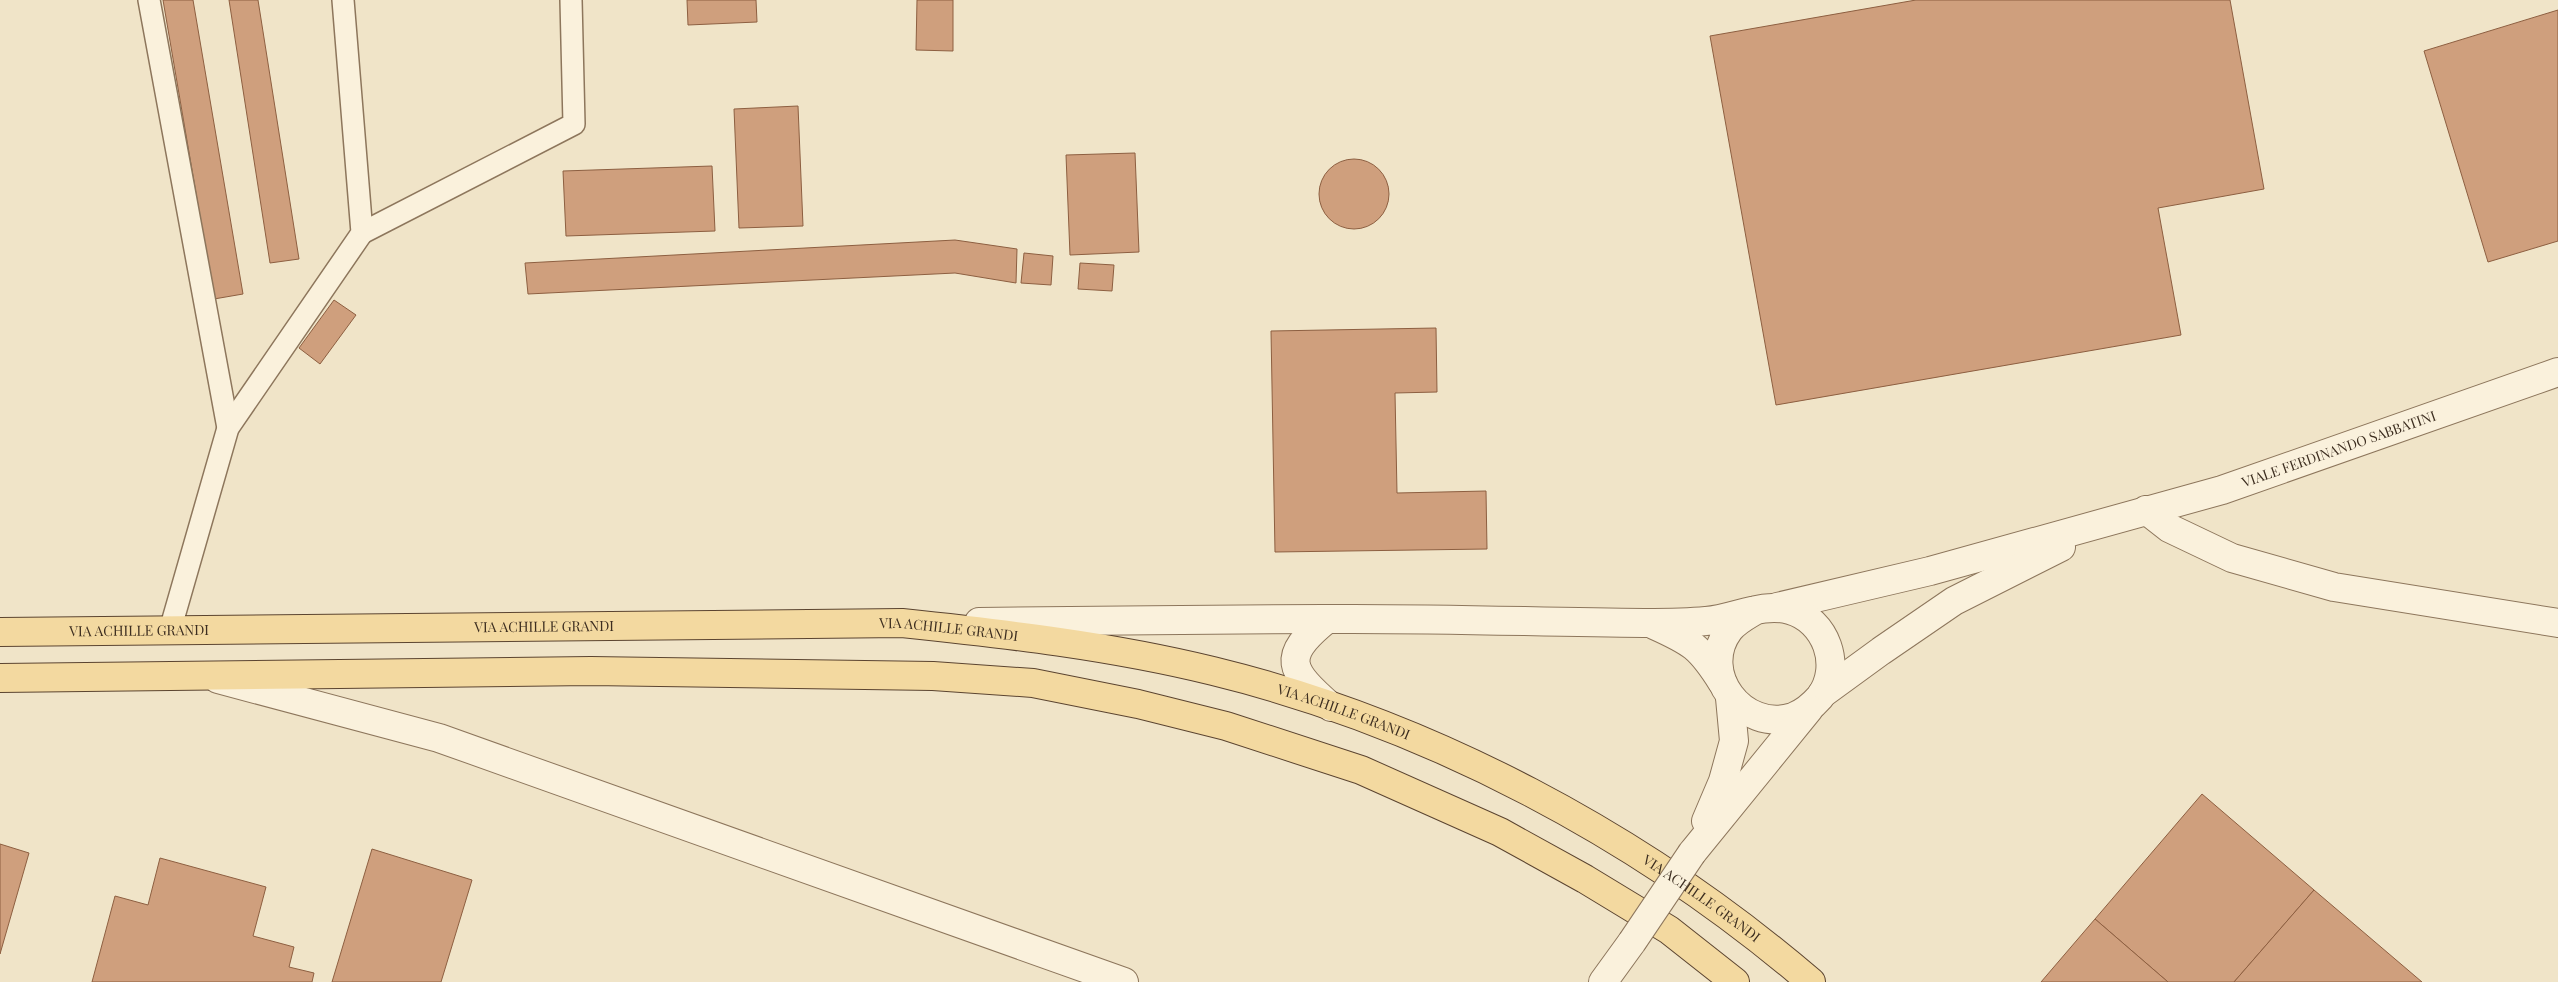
<svg xmlns="http://www.w3.org/2000/svg" width="2558" height="982" viewBox="0 0 2558 982" font-family="'Playfair Display',serif">
<rect width="100%" height="100%" fill="#f0e4c8"/>
<g fill="#cf9f7d" stroke="#8d5f41">
<polygon points="163,0 193,0 243,294 214,299"/>
<polygon points="229,0 258,0 299,259 270,263"/>
<polygon points="687,0 756,0 757,22 688,25"/>
<polygon points="917,0 953,0 953,51 916,50"/>
<polygon points="1916,0 2230,0 2264,189 2158,208 2181,335 1776,405 1710,36"/>
<polygon points="2558,10 2558,241 2488,262 2424,51"/>
<polygon points="798,106 803,226 739,228 734,109"/>
<polygon points="1135,153 1139,252 1070,255 1066,155"/>
<circle cx="1354" cy="194" r="35"/>
<polygon points="712,166 715,231 566,236 563,171"/>
<polygon points="955,240 1017,249 1016,283 955,273 528,294 525,263"/>
<polygon points="1024,253 1053,256 1051,285 1021,283"/>
<polygon points="1080,263 1114,265 1112,291 1078,289"/>
<polygon points="334,300 356,315 320,364 299,348"/>
<polygon points="1436,328 1437,392 1395,393 1397,493 1486,491 1487,549 1275,552 1271,331"/>
<polygon points="2202,794 2314,890 2234,982 2168,982 2095,919"/>
<polygon points="0,844 29,853 0,954"/>
<polygon points="372,849 472,880 441,982 332,982"/>
<polygon points="160,858 266,887 253,936 294,947 289,967 314,973 312,982 92,982 115,896 148,905"/>
<polygon points="2314,890 2422,982 2234,982"/>
<polygon points="2095,919 2168,982 2041,982"/>
</g>
<g fill="none" stroke-linecap="round" stroke-linejoin="round">
<defs>
<g id="service">
<polyline points="149,0 228,428"/>
<polyline points="362,233 574,124 571,0"/>
<polyline points="170,630 228,428 362,233 343,0"/>
</g>
<polyline id="minor" points="2146,510 2169,528 2232,558 2334,587 2558,623"/>
<g id="tertiary">
<path id="s1" d="M1777,607L1930,571L2222,490L2558,372"/>
<path d="M1327,619C1280,657 1289,670 1331,707"/>
<path d="M979,622C1094,621 1210,619 1325,619C1431,618 1538,622 1644,623C1664,623 1686,623 1706,621C1734,619 1762,602 1790,610C1826,620 1843,666 1820,697C1813,705 1804,713 1793,717C1743,733 1697,673 1729,630C1736,621 1746,616 1756,610"/>
<path d="M1654,625C1692,642 1700,647 1722,682"/>
<polyline points="218,679 439,738 1124,982"/>
<polyline points="1822,694 1881,651 1954,601 2061,547"/>
<polyline points="1706,821 1723,781 1734,741 1730,698"/>
<polyline points="1692,853 1809,709"/>
<polyline points="1603,982 1632,942"/>
</g>
<g id="primary">
<path id="s2" d="M0,632L902,623C1007,634 1111,646 1213,671C1430,724 1642,837 1811,982"/>
<polyline points="0,678 591,671 933,676 1033,683 1138,704 1226,726 1361,770 1500,832 1585,879 1669,930 1735,982"/>
</g>
</defs>
<use href="#service" stroke="#8d765c" stroke-width="24"/>
<use href="#minor" stroke="#8d765c" stroke-width="30"/>
<use href="#tertiary" stroke="#8d765c" stroke-width="30"/>
<use href="#primary" stroke="#5b4430" stroke-width="30"/>
<use href="#service" stroke="#faf1dc" stroke-width="21"/>
<use href="#minor" stroke="#faf1dc" stroke-width="28"/>
<use href="#tertiary" stroke="#faf1dc" stroke-width="28"/>
<use href="#primary" stroke="#f3d9a0" stroke-width="28"/>
<defs>
<polyline id="tertiary-bridge" points="1632,942 1692,853"/>
</defs>
<use href="#tertiary-bridge" stroke="#8d765c" stroke-width="30" stroke-linecap="butt"/>
<use href="#tertiary-bridge" stroke="#faf1dc" stroke-width="28"/>
</g>
<g text-anchor="middle" stroke-width="4" stroke-linejoin="round" paint-order="stroke">
<g font-size="14" fill="#3d2e20" stroke="#f7eed8">
<text dy="5" stroke="none"><textPath href="#s1" startOffset="584">VIALE FERDINANDO SABBATINI</textPath></text>
<text dy="5" stroke="none"><textPath href="#s2" startOffset="544">VIA ACHILLE GRANDI</textPath></text>
<text dy="5" stroke="none"><textPath href="#s2" startOffset="949">VIA ACHILLE GRANDI</textPath></text>
<text dy="5" stroke="none"><textPath href="#s2" startOffset="139">VIA ACHILLE GRANDI</textPath></text>
<text dy="5" stroke="none"><textPath href="#s2" startOffset="1354">VIA ACHILLE GRANDI</textPath></text>
<text dy="5" stroke="none"><textPath href="#s2" startOffset="1759">VIA ACHILLE GRANDI</textPath></text>
</g>
</g>
</svg>
